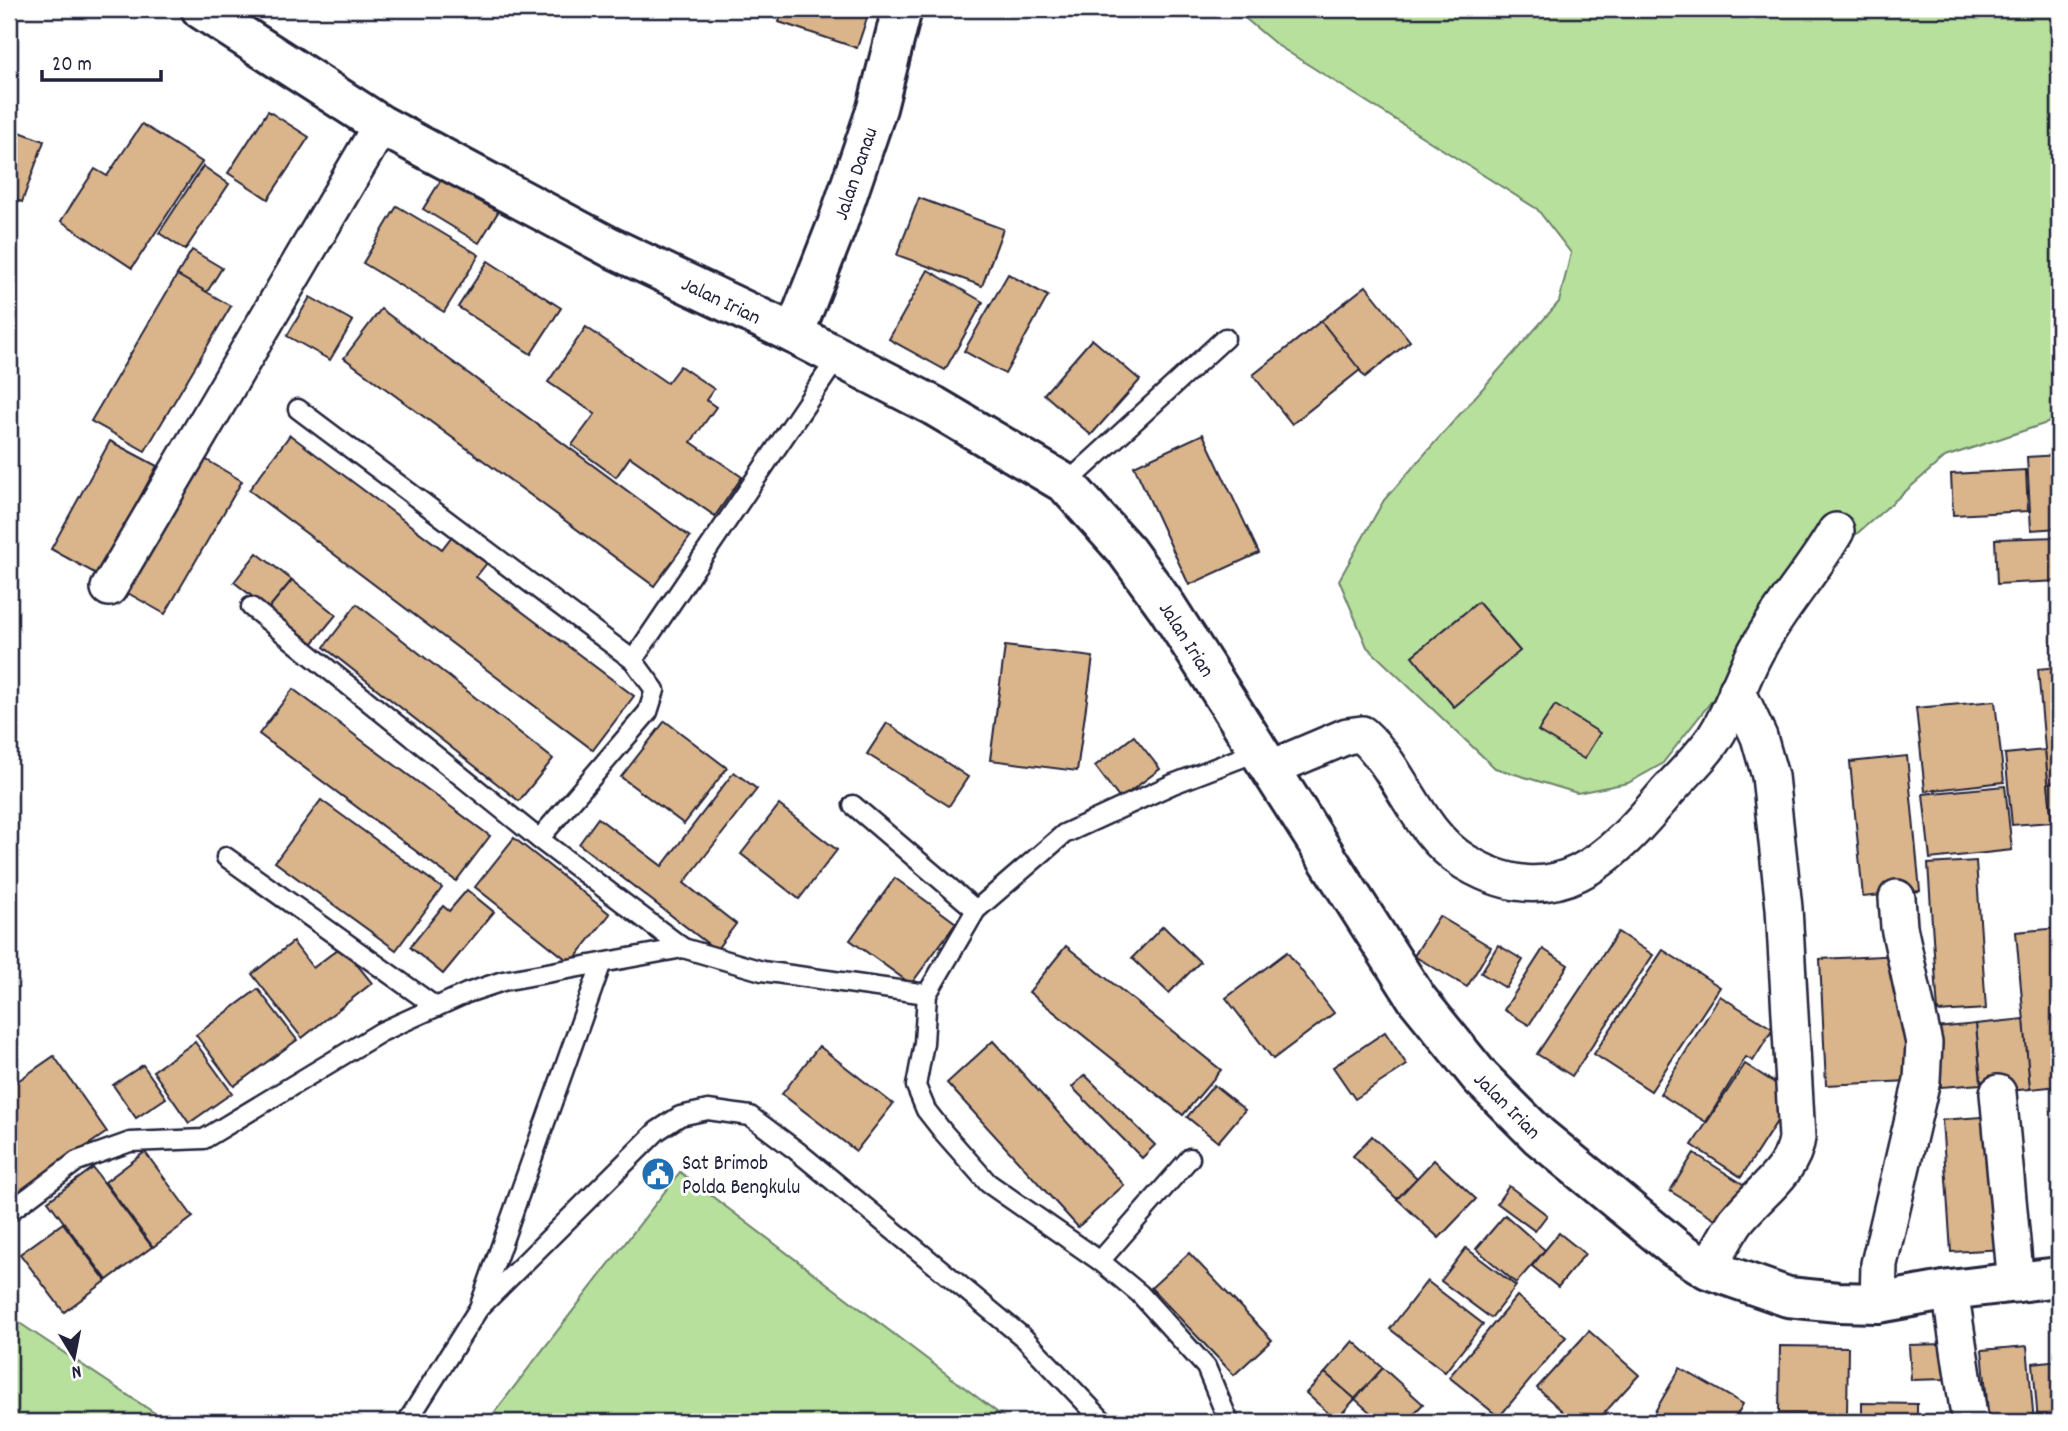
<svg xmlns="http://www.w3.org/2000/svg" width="2068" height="1431" viewBox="0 0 2068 1431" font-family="Dekko,sans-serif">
<rect width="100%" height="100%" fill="#fff"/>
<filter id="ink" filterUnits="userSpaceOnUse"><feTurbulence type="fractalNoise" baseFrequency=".0143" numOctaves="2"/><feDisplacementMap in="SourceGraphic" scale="14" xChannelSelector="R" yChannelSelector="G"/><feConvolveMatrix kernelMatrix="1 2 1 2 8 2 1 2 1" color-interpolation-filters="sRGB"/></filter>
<g filter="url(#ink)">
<g fill="#b7e09c" stroke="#6c816c" stroke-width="2">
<polygon points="1234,9 2059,9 2059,419 1945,457 1815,570 1662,764 1628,783 1577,793 1495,768 1367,647 1339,580 1384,500 1559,302 1571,253 1537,209 1277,45"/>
<polygon points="680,1172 1010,1422 487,1422"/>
<polygon points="9,1315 9,1316 168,1422 9,1422"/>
</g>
<g fill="#dab58b" stroke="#22223b" stroke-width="2">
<polygon points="783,9 870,9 857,48 779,22"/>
<polygon points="268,111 309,137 268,199 228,173"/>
<polygon points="142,124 202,162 132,268 61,221 95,169 107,176"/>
<polygon points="9,128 44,141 22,202 9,198"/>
<polygon points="203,166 229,184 185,250 159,233"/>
<polygon points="444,175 500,209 479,243 423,209"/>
<polygon points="919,198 1003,229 982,286 897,255"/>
<polygon points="397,206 479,255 444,312 363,263"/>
<polygon points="192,250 222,268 207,292 177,275"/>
<polygon points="488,261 561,308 531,354 458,307"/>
<polygon points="928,270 983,302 945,370 889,339"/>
<polygon points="1008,274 1048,296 1005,374 964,351"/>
<polygon points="177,275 231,306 145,451 91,421"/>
<polygon points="1366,286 1410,341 1365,377 1321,321"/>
<polygon points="310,297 353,321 330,360 287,336"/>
<polygon points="381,309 690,537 654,586 344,358"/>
<polygon points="1321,321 1360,370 1292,424 1253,375"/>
<polygon points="586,327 667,383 680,366 714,389 706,400 716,407 691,442 742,477 715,516 630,457 616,477 572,445 595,414 548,382"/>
<polygon points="1092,339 1140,380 1091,435 1044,394"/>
<polygon points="1203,434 1259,553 1189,585 1134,466"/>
<polygon points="290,435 442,549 452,536 487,563 476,577 634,696 593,750 249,490"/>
<polygon points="110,441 157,466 98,575 51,549"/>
<polygon points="195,453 242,481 165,614 117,587"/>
<polygon points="2059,455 2059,528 2031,530 2027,457"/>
<polygon points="2026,470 2028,511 1953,515 1951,474"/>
<polygon points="2059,537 2059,581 1997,584 1995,539"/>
<polygon points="257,553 292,580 268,609 234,582"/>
<polygon points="292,580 336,615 312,644 268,609"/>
<polygon points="1478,602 1520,651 1454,707 1412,656"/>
<polygon points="357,604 553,759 519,801 324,647"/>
<polygon points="1005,646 1093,657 1077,771 990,760"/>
<polygon points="2059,667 2059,782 2048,783 2038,669"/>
<polygon points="293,689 490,836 456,881 259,734"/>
<polygon points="1995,701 2004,782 1925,791 1916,708"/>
<polygon points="1555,705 1600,733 1584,759 1538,731"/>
<polygon points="665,721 727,768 684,824 621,777"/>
<polygon points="887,723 968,777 949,806 867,754"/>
<polygon points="1134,736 1160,769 1120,799 1095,766"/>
<polygon points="2045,750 2052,822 2012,825 2005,754"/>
<polygon points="1907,756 1920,891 1863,897 1850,762"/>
<polygon points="734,772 757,789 684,883 736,924 716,950 579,844 598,818 662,866"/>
<polygon points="2059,782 2059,821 2052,822 2048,783"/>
<polygon points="2005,786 2012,850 1930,859 1923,794"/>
<polygon points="321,800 442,888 396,950 275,862"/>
<polygon points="779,805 837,850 799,899 741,854"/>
<polygon points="514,838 610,914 571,963 475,887"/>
<polygon points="1976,861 1986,1009 1938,1012 1928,864"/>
<polygon points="895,878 956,923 911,984 850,940"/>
<polygon points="467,890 494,912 443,974 410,947 443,906 449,911"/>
<polygon points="1439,916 1491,947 1467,987 1414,956"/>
<polygon points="1163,926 1200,962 1169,993 1132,958"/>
<polygon points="2059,928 2059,1086 2030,1089 2016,932"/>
<polygon points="1618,932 1653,955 1572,1076 1537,1054"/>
<polygon points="293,942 313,968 342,946 372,983 302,1038 252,974"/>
<polygon points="1498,945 1523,960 1506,988 1481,973"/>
<polygon points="1066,946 1221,1070 1183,1115 1029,992"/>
<polygon points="1543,949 1568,965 1529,1025 1504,1010"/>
<polygon points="1663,950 1720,987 1651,1091 1594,1054"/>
<polygon points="1287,952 1334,1013 1273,1059 1226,998"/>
<polygon points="1903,955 1909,1081 1826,1085 1820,959"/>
<polygon points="258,989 297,1040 234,1086 196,1035"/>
<polygon points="1720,996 1773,1029 1753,1061 1746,1057 1706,1122 1660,1094"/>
<polygon points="2024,1019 2030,1089 1982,1093 1976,1024"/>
<polygon points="1976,1024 1981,1084 1941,1087 1936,1028"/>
<polygon points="1385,1032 1407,1065 1355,1099 1333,1067"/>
<polygon points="993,1041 1124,1185 1078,1227 947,1083"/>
<polygon points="195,1042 232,1093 189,1123 153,1071"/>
<polygon points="819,1046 893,1104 856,1151 782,1094"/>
<polygon points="54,1056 107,1132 9,1199 9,1087"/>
<polygon points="1745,1064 1794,1095 1741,1177 1692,1145"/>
<polygon points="143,1065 166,1098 136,1118 113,1085"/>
<polygon points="1085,1075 1155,1145 1142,1158 1072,1087"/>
<polygon points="1214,1085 1245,1110 1218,1142 1187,1117"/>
<polygon points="1994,1116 2004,1249 1951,1252 1942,1120"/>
<polygon points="1372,1136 1417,1178 1397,1199 1353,1156"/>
<polygon points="145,1152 193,1217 153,1247 105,1182"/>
<polygon points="1694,1153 1749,1188 1725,1225 1670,1191"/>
<polygon points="1434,1160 1476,1199 1439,1238 1397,1199"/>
<polygon points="93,1168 152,1247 107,1280 48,1201"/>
<polygon points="1509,1186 1547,1215 1535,1231 1497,1203"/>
<polygon points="1505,1215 1545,1250 1516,1283 1476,1249"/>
<polygon points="63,1223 106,1281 64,1312 20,1254"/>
<polygon points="1559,1233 1585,1254 1558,1287 1532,1266"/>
<polygon points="1466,1248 1516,1286 1491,1318 1441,1281"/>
<polygon points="1189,1253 1272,1340 1234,1375 1151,1288"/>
<polygon points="1427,1281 1483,1324 1445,1372 1390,1329"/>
<polygon points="1517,1296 1566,1337 1499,1417 1449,1377"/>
<polygon points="1589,1331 1639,1375 1596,1422 1574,1422 1537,1388"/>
<polygon points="1353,1341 1383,1368 1355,1399 1325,1373"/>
<polygon points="1944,1344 1946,1379 1911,1380 1909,1345"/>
<polygon points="1780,1346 1848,1347 1847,1414 1779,1413"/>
<polygon points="2027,1346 2034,1422 1989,1422 1982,1350"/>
<polygon points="2059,1360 2059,1422 2038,1422 2033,1363"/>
<polygon points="1383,1368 1423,1404 1406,1422 1381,1422 1355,1399"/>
<polygon points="1680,1368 1743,1404 1733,1422 1649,1422"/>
<polygon points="1325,1373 1355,1399 1336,1420 1306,1393"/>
<polygon points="1862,1403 1917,1404 1917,1422 1862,1422"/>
<polygon points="1765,1417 1843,1420 1843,1422 1764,1422"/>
</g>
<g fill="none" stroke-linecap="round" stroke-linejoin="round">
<defs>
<g id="lane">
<polyline points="298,409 633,660 655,690 648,712 539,839"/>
<polyline points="1066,484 1225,338"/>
<polyline points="251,607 539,839 683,948"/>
<polyline points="633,660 838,357"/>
<polyline points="853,805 976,910"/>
<polyline points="226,857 436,1007"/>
<polyline points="9,1212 77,1161 130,1142 204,1139 381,1032 467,993 503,981 683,948 762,971 927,994"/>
<polyline points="1100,1261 1190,1158"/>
<polyline points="479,1308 657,1131 680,1116 708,1110 750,1116 797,1151 1024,1338 1104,1422"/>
<polyline points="407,1422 479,1308 601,965"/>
<polyline points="1229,1422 1206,1367 1140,1294 1100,1261 988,1183 944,1133 926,1110 916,1086 924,1043 927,994 976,910 1064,834 1173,784 1259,751"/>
</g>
<g id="street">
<polyline points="109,588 381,125"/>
<path d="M1269,769L1347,736L1362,734C1403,771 1416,832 1465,862C1555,916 1610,860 1666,793C1683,774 1705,754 1718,732C1734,705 1743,673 1759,646C1781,606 1813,571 1836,531"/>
<polyline points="1998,1093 2016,1284"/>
<path d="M1708,1269C1717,1253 1726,1236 1736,1221C1756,1195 1793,1172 1797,1138L1784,908L1770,776L1759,737L1737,690"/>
<polyline points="1950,1290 1970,1422"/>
<polyline points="1878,1303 1879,1264 1922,1080 1924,1043 1899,927 1897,898"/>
</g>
<g id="secondary">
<path id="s1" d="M794,334L837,225L877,108L902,9"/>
</g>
<g id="primary">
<path id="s2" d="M201,9L381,125L610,247L794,334L934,406L1066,484L1127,552L1167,607L1417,999L1480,1077L1539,1136L1675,1248L1708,1269L1788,1297L1838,1302L1878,1303L1950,1290L2059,1277"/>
</g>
</defs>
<use href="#lane" stroke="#22223b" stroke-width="23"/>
<use href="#street" stroke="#22223b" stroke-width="40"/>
<use href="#secondary" stroke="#22223b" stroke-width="44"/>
<use href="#primary" stroke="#22223b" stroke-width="44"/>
<use href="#lane" stroke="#fff" stroke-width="18"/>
<use href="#street" stroke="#fff" stroke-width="35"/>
<use href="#secondary" stroke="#fff" stroke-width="38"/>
<use href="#primary" stroke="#fff" stroke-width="38"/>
</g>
</g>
<defs>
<symbol id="civic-disc" viewBox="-11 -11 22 22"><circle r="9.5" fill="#1f6fb2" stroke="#fff"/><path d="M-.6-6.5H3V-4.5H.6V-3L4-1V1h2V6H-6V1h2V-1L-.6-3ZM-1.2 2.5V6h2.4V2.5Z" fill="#fff"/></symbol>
</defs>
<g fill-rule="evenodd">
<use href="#civic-disc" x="639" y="1155" width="38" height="38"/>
</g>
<g text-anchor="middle" stroke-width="6" stroke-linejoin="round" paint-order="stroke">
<g font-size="21" fill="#22223b" stroke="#fff">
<text dy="7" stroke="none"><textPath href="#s1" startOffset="172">Jalan Danau</textPath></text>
<text dy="7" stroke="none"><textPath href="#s2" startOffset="597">Jalan Irian</textPath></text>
<text dy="7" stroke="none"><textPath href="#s2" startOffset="1185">Jalan Irian</textPath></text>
<text dy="7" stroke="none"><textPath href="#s2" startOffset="1752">Jalan Irian</textPath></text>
</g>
<g font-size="21" fill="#22223b" stroke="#fff" text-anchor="start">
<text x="682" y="1169">Sat Brimob<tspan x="682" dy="24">Polda Bengkulu</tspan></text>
</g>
</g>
<rect width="2068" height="1431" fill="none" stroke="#fff" stroke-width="35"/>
<rect x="18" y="18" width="2033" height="1396" fill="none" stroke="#22223b" stroke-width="2.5" filter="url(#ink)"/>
<g transform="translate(74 1357) rotate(170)" stroke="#ffffff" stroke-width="5" paint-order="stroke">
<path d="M0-5L12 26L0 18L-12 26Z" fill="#22223b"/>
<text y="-10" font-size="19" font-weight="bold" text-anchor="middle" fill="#22223b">N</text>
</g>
<path d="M42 70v10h119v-10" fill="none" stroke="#22223b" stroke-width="3.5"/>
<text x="52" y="70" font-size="21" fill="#22223b" stroke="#ffffff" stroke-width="5" paint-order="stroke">20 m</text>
</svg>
